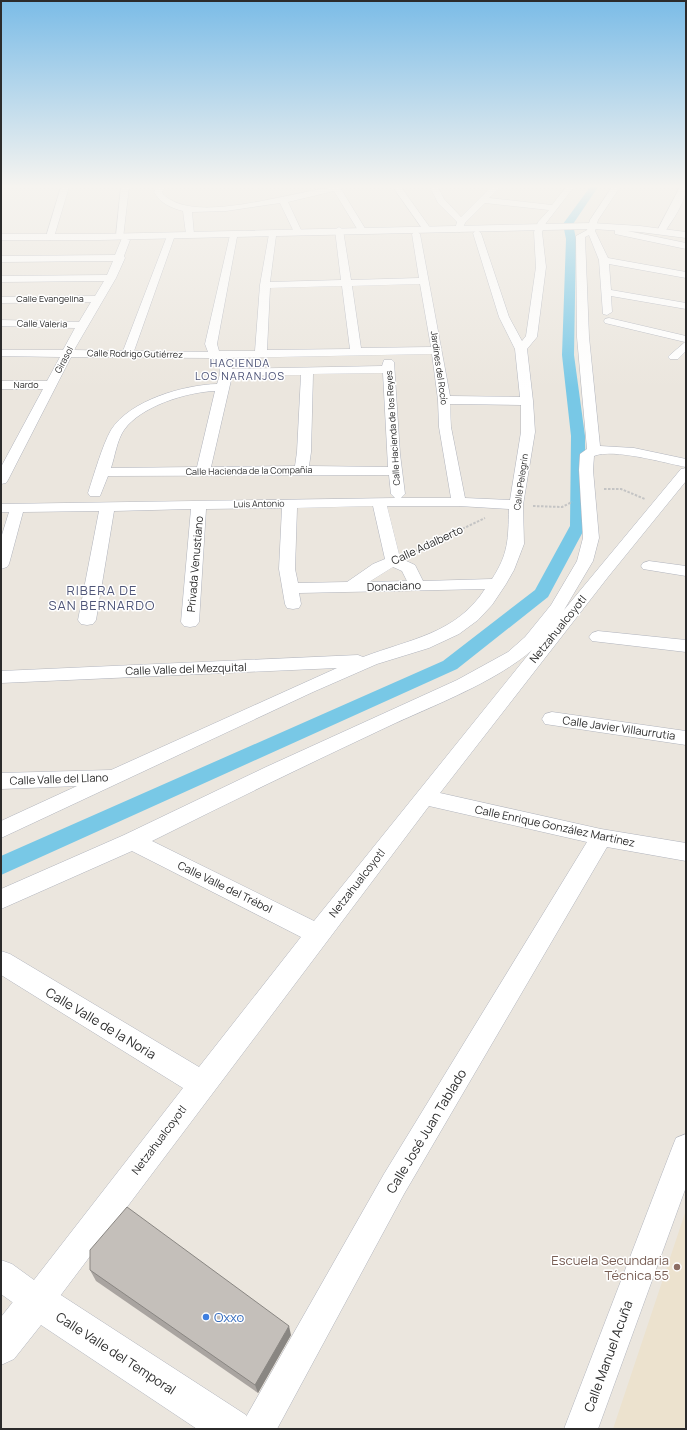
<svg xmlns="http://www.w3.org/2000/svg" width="687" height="1430" viewBox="0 0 687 1430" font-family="Manrope,sans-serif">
<rect width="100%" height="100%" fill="#ebe6de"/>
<polygon fill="#ece2ce" points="686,1210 686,1429 613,1429"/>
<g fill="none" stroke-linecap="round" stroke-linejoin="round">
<polygon fill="#78c8e6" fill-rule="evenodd" points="590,187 598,187 573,224 576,239 574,355 585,436 586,526 548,597 457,669 1,875 1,856 443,661 535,590 570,526 571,436 562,355 566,239 563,224"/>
<defs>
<g id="street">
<polygon points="61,187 69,187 54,237 50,240 46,237"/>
<path d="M121,187H129L123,238L130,240L124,256L125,258L116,278L74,350L123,351L167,236L170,235L174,238L134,351L208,352L205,344L230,235L233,234L237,237L217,344L219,351H255L260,285L269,234L272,233L276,236L270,282L341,280L335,230L339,227L343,230L351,280L419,278L412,234L416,231L420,234L450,396L520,397L515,349L499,317L473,233L477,230L481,233L509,317L522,341L526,336L536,267L534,232L538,222L549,210L485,203L465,223L462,231L459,232L455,229L457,222L438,203L430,187H438L444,199L461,217L491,187H500L489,198L552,205L566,187H574L546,223L542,232L546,267L537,337L527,349L533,401L535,432L523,505L524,544L514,570L506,584L492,605L478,620L459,634L429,648L377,664L313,692L1,838V821L77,786L1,789V773L111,770L337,668L1,683V671L358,655L363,657C410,639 456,634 485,589L299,593L301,604L299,608L293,609L287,608L285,604L279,569L282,508L206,509L199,622L196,626L190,627L184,626L181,622L191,509L114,511L96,620L93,624L87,625L81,624L78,620L99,511L23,512L9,564L7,567L1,569V538L9,512H1V504L395,498L391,494L389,475L108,476L100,496H90L88,493C94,475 102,446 111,430C130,400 184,385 217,384C221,373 222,366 212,358L71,357L8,480L6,483L1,484V467L43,389H1V381H47L60,357L1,356V350H63L75,328L1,326V320L79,322L91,302L1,303V297L95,296L104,281L1,282V276L107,275L113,261L1,262V256L115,255L122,238L116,236ZM420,284L431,347L361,348L352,286ZM342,286L350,349L267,350L270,288ZM432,354L438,400L439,427L451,498H401L405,494L400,454L394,362L392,360H384L382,366L232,369L230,362L226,358ZM383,373L388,467L309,466L311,452L313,374ZM301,375L297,452L295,466L211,467L232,376ZM215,391L197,467L111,468C115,456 117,440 124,430C141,406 187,392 215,391ZM450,404L521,405V432L510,500L465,498L451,427ZM373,506L385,559L373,564L347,582L298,583L295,569L297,508ZM387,506H459L509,509C508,539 509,553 492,579L423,581L415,565L400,558ZM393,567L402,571L407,581L369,582Z"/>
<path d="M157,187H165L162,192L163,194C196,228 300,187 343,187L341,189L366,230L365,232H359L334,191L288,202L302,232L301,234L298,235L294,232L280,203L226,211L192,212L194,234L190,237L186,234L183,211C171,208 160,203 154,192Z"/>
<polygon points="393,187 401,187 431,229 430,231 424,231"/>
<path d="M612,187H620L598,220L595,231L608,258L686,272V278L609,264L611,290L686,303V309L611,296L612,312L607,315L603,314L599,260L589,235L585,237L589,337L600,446L634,448L686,459V467C665,463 613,448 594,456L593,470L599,538L593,561L564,610L681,469L686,468V481L608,577L440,793L601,829L686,843V861L607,847L404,1194L277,1429H241L246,1417L384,1174L587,842L429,806L48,1312L37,1317L26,1312L1,1294V1260L12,1264L34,1280L183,1088L1,975V951L10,954L199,1067L301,937L132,851L1,909V889L124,835L266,767L457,680L508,652L525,637L551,605L577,561L583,538L579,470L580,454L587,449L577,337L576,236L587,230L590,220ZM532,650L314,921L152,841C230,802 308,764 387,727C432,706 496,682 532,650Z"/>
<path d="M680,187H686C686,202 672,221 664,233H658L657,231Z"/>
<polygon points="618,229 686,243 686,249 615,234 615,230"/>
<polygon points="609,318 686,336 686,351 678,359 670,359 668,357 670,355 685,342 605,323 604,321 605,319"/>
<polygon points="649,561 686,566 686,576 643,569 641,566 643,563"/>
<polygon points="598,631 686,640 686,652 592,641 589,637 592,633"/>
<polygon points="552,712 686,731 686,745 545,724 542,719 545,714"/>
<polygon points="686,1134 686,1187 598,1429 564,1429 672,1148 676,1138"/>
</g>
<g id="secondary">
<polygon points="592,223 640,226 686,232 686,238 640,232 592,229 99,240 1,240 1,234 99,234"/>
<polygon points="37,1283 50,1288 246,1415 252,1429 197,1429 41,1325 14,1359 1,1365 1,1317 24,1288"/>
</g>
</defs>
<use href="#street" stroke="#b1b4bd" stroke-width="1"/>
<use href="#secondary" stroke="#b1b4bd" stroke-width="1"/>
<g stroke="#c4c4c4" stroke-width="2" stroke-dasharray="2.5 1.5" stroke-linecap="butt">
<polyline points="604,489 621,489 645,499"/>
<polyline points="533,506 562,507 572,502"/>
<polyline points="412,553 485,518"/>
</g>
<use href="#street" fill="#fff" fill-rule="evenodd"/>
<use href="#secondary" fill="#fff" fill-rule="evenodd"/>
</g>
<polygon fill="#a9a4a0" points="90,1270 291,1335 258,1393 96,1281"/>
<polygon fill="#898682" points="289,1326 291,1335 258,1393 255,1385"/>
<polygon fill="#c4bfba" stroke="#898682" points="127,1207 289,1326 255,1385 90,1270 90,1250"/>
<linearGradient id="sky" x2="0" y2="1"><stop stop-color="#7bbce7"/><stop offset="0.48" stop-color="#f6f4f0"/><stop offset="1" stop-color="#f6f4f0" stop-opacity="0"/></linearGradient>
<rect width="687" height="388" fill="url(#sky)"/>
<circle fill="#8d6e63" stroke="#fff" stroke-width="1.5" cx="677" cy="1267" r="4"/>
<circle fill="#3f7fe0" stroke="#fff" stroke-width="1.5" cx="206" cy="1317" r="4"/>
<g text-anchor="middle" stroke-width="3" stroke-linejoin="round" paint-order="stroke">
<g font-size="9" fill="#2b2b2b" stroke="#fff">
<text x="50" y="302">Calle Evangelina</text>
<text transform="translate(42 324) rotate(1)" y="3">Calle Valeria</text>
<text transform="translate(135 354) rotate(1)" y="3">Calle Rodrigo Gutiérrez</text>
<text transform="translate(64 360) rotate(-62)" y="3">Girasol</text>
<text transform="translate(439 368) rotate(82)" y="3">Jardines del Rocío</text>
<text x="26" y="388">Nardo</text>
<text transform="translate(393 428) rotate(-94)" y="3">Calle Hacienda de los Reyes</text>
<text transform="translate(249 471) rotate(-1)" y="3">Calle Hacienda de la Compañía</text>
<text transform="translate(521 482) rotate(-82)" y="3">Calle Pelegrín</text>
<text transform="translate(259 504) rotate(-1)" y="3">Luis Antonio</text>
</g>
<g font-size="11" letter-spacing="1" fill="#4e5578" stroke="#fff">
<text x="240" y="367">HACIENDA<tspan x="240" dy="13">LOS NARANJOS</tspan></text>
</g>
<g font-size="11" fill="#2b2b2b" stroke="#fff">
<text transform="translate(427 545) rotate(-25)" y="4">Calle Adalberto</text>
<text transform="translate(195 564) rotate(-85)" y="4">Privada Venustiano</text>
<text transform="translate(394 586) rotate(-2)" y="4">Donaciano</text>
<text transform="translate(558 629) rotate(-51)" y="4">Netzahualcoyotl</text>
<text transform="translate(186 669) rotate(-2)" y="4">Calle Valle del Mezquital</text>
<text transform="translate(619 728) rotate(8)" y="4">Calle Javier Villaurrutia</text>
<text transform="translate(59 779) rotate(-2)" y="4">Calle Valle del Llano</text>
<text transform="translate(555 826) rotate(12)" y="4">Calle Enrique González Martínez</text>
<text transform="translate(357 883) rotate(-52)" y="4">Netzahualcoyotl</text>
<text transform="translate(225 887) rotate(26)" y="4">Calle Valle del Trébol</text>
<text transform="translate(159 1140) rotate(-53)" y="4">Netzahualcoyotl</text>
</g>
<g font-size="13" letter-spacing="1" fill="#4e5578" stroke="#fff">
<text x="102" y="595">RIBERA DE<tspan x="102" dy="15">SAN BERNARDO</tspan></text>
</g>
<g font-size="13" fill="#2b2b2b" stroke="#fff">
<text transform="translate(101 1023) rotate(31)" y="5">Calle Valle de la Noria</text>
<text transform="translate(426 1131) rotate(-59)" y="5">Calle José Juan Tablado</text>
<text transform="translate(116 1353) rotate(33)" y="5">Calle Valle del Temporal</text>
<text transform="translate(608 1356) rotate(-70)" y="5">Calle Manuel Acuña</text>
</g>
<g font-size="13" fill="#785e54" stroke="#fff" text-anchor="end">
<text x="669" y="1265">Escuela Secundaria<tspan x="669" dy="15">Técnica 55</tspan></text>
</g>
<g font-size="13" fill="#366cbe" stroke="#fff" text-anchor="start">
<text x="214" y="1322">Oxxo</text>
</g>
</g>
<rect width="687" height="1430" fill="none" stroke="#2b2b2b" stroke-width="4"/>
</svg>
